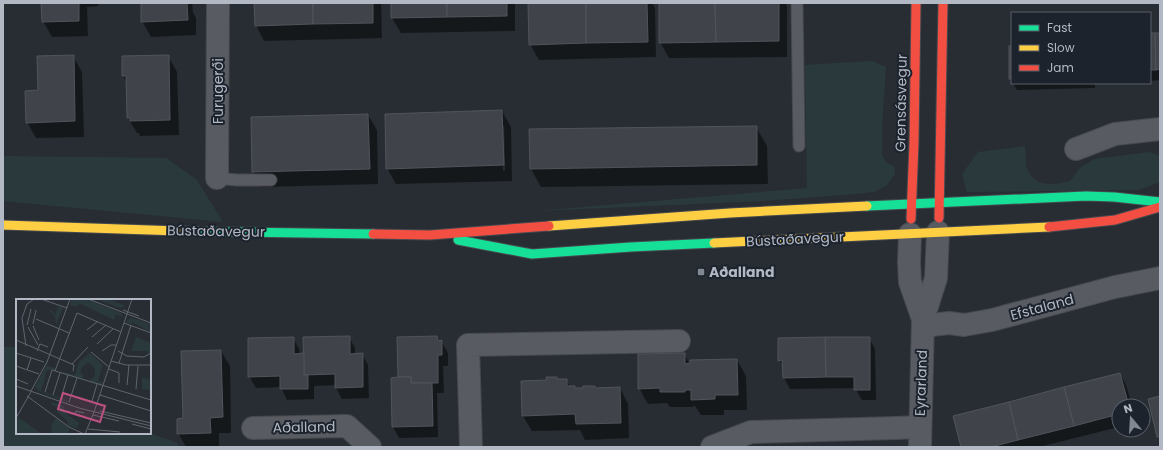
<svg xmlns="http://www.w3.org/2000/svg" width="1163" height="450" viewBox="0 0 1163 450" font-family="Poppins,sans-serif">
<rect width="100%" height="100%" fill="#282d33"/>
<g fill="#2a3a3c">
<polygon points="872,61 886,67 882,126 882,155 887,163 895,167 895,174 887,185 874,192 856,194 764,201 536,211 807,188 805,65"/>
<polygon points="1025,146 1026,166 1031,176 1038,182 1048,184 1056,184 1070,181 1080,168 1094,159 1150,152 1160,156 1160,182 1139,190 967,192 962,174 978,152"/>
<polygon points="3,156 166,158 197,180 223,222 3,201"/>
<polygon points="3,347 17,347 17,433 150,433 177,443 179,447 5,447 3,442"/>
</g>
<g fill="#0007" fill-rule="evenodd">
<polygon points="42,3 98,3 98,6 87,7 88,36 52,37 43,21"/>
<polygon points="142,3 192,3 193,12 196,18 196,35 151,37 142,21"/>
<polygon points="255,3 381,3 382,38 264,41 256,25"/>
<polygon points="392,3 515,3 515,31 401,33 392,18"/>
<polygon points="529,3 652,3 655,8 656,57 539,60 530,44"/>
<polygon points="660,3 785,3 787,6 787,57 669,58 660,42"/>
<polygon points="1150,34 1160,34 1160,80 1150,81"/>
<polygon points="73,56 82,72 84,137 36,138 27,122 39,91"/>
<polygon points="168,56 177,72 179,135 140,136 139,133 137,133 128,118 127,82 123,76"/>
<polygon points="1013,83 1095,83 1095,88 1017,90"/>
<path d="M502,111L511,127L512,181L396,184L387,168ZM502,126H504L505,170L503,171Z"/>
<polygon points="368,115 377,130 378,184 262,187 253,171"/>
<polygon points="756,127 767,146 768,184 541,187 531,169"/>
<polygon points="349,337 355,348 355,355 362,354 368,365 369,398 342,399 336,388 336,385 314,386 314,399 287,400 281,387 256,388 249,376 293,338 299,349 300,354 305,354"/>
<polygon points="437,337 439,342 441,341 448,353 448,366 443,366 444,393 437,393 438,437 399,438 393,427 392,379 399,378"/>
<polygon points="869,338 875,349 876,400 862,400 855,388 790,389 784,378 784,367 779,360"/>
<polygon points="221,351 230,366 231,433 219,433 219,447 186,447 178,433 184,419"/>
<polygon points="684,354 691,366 737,360 746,376 747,410 724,410 724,415 701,415 695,406 693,406 693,407 670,407 667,403 648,404 639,388"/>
<polygon points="1120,374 1126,385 1132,406 1119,406 1119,427 1039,447 962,447"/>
<polygon points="558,380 566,380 570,387 575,389 594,387 596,389 620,388 628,404 629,438 585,440 580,430 532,431 523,416"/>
</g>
<g fill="#40444a" stroke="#50545b">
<polygon points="41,3 79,3 79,21 42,22"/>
<polygon points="141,3 187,3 188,20 141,22"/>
<polygon points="254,3 313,3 313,24 255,26"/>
<polygon points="313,3 373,3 373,23 313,24"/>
<polygon points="391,3 447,3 447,17 391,18"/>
<polygon points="447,3 507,3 507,16 447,17"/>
<polygon points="528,3 586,3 586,43 529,45"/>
<polygon points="586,3 647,3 648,42 586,43"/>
<polygon points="659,3 715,3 716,42 659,43"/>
<polygon points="715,3 779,3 779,41 716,42"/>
<polygon points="1150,33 1155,33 1156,70 1150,70"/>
<polygon points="1155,33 1160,33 1160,69 1156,70"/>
<rect x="1009" y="46" width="3" height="33"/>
<polygon points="74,55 75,121 26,123 25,91 38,90 37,56"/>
<polygon points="169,55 170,120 130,121 130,118 127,118 126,76 122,76 122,56"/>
<polygon points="502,110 504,165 386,169 385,114"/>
<polygon points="368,114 370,169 252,172 251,117"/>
<polygon points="757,126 757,165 530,169 529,129"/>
<polygon points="350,336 350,354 363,353 363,387 335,388 335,374 304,375 303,337"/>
<polygon points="437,336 438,341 442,340 442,355 438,355 438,383 411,383 411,377 398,377 397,337"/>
<polygon points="294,337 294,354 304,353 304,375 308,375 308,389 280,389 280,376 248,377 248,338"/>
<polygon points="825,337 870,337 870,390 854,390 854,377 826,377"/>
<polygon points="825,337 826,377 783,378 782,360 778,361 778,338"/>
<polygon points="221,350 223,417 210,418 211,433 177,434 177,419 183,418 181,351"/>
<polygon points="685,353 685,364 690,363 690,360 737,359 738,395 715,395 715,399 691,400 691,390 685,390 685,392 660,392 660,388 638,389 638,354"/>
<polygon points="1120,373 1129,406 1119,406 1119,414 1074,426 1064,387"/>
<polygon points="398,377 411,377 411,383 432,383 433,426 392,427 391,378"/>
<polygon points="546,377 557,377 557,379 567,379 567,386 575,386 575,388 583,388 583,386 595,386 595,388 620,387 621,423 576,424 575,414 522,416 521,381 547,380"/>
<polygon points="1064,387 1074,426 1018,440 1009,402"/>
<polygon points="1160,396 1160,437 1157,437 1148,399"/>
<polygon points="1009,402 1018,440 991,447 961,447 953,416"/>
</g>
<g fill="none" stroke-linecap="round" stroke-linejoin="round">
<defs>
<g id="lane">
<polyline points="797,3 799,146"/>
<polyline points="217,178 237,180 271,180"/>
</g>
<g id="street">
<polyline points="1076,149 1115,134 1160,129"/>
<polyline points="217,178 218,3"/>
<polyline points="910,234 909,263 910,282 923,319 920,447"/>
<polyline points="923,319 936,278 938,232"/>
<polyline points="923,326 949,323 964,325 992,320 1115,287 1160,278"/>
<polyline points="253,428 347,426 370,447"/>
<polyline points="471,447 468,345 679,341"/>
<polyline points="712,447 751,432 896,428 920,427"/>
</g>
<g id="fast">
<polyline points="867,206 1086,196 1114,197 1160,202"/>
<polyline points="179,231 373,234"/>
<polyline points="458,240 532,254 631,247 714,243"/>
</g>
<g id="slow">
<polyline points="3,225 179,231"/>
<polyline points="549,226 730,213 867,206"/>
<polyline points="714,243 1049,227"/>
</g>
<g id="jam">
<polyline points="939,218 943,3"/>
<polyline points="911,219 914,142 916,3"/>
<polyline points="1049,227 1115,220 1160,207"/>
<polyline points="373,234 430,235 549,226"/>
</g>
</defs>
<use href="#lane" stroke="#46494e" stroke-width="13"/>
<use href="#street" stroke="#46494e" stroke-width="24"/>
<use href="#fast" stroke="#46494e" stroke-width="11"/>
<use href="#slow" stroke="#46494e" stroke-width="11"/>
<use href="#jam" stroke="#46494e" stroke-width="11"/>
<use href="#lane" stroke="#585b61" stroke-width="11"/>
<use href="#street" stroke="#585b61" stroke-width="22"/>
<use href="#fast" stroke="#16e098" stroke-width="9"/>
<use href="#slow" stroke="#ffcf43" stroke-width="9"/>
<use href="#jam" stroke="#f24e42" stroke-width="9"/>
</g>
<rect fill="#828891" stroke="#1d232d" stroke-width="1.5" x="697" y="268" width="8" height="8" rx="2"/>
<g text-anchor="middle" stroke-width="4" stroke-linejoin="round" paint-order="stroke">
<g font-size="14" fill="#b2b9c4" stroke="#1d232d">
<text transform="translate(218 91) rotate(-90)" y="5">Furugerði</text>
<text transform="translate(901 103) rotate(-89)" y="5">Grensásvegur</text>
<text transform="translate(216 231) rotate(1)" y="5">Bústaðavegur</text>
<text transform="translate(795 239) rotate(-3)" y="5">Bústaðavegur</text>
<text transform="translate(1042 307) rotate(-15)" y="5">Efstaland</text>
<text transform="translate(921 383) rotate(-88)" y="5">Eyrarland</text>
<text transform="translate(304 427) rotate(-1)" y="5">Aðalland</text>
</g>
<g font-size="14" font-weight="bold" fill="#b2b9c4" stroke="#1d232d" text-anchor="start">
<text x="709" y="277">Aðalland</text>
</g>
</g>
<g transform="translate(16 299)">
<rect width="135" height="135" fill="#282d33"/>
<path d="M56,0H69L105,14L107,18L100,15L98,21L63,4L60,8L54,6ZM81,0H92L110,7L104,9ZM42,7L47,9L40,26L39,17L34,13L35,10L39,16ZM115,19L135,25L132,26L135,33L116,23L115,25L109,23ZM120,38L135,44L134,55L130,52H115ZM74,54L87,66L82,82H79L86,83L91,68L86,85L84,86L73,82L79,77V69L72,63L66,68L64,74L68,76L66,80L41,72L59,76L63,63ZM33,62L31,67L39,69L38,71H31L25,92L51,101L53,104L23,92L19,88ZM126,78L134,81L135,91L126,90ZM36,103L48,107L49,114L63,124L61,129L52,126L51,121L41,113L43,108L36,106ZM2,118L22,132L24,135H0ZM40,119L54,130L51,135H36L35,127Z" fill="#2a3a3c"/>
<path fill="none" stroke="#5f656d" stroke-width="1" d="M25,0L51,9M72,0L135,24M107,11L123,17M20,20L53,34M108,24L135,34M17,25L20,11M11,26L15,10M17,27L23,41M12,28L22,46M71,31L82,22M76,38L90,26M0,41L58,66L57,72M81,45L97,30M10,47L6,19L11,5L18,0M21,52L24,45L32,48M86,52L95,46H100M102,52L111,57L128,58L135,54M75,53L93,68M0,54L28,63M95,62L110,66H135M103,64L115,26M56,65L72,48M0,67L23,75M93,70L103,74V84M11,71L15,59M39,72L61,14L105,33M0,80L12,85M111,86L113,66M0,87L63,109L135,127M120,90L122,67M15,92L31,63L54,0M29,93L36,71L135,101M37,96L44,74M84,96L135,112M11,97L53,128L68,135M45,99L52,76M76,102L81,85M53,103L61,79M51,112L75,120M84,112L135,124M78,113L116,0M59,116L60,112L68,114M77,116L103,122M0,119L15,93M116,125L135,130M72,130L104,133M69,135L78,113"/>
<path fill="#bc5080" fill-opacity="0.15" stroke="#bc5080" stroke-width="2" d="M47,94L89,107L84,123L42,110Z"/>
<rect width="135" height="135" fill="none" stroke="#b2b9c4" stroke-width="2"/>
</g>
<rect width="1163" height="450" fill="none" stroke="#b2b9c4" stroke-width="8"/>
<rect x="1011" y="12" width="140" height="72" fill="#1d232d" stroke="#595f69"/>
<rect x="1019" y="25" width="20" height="6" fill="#16e098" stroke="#595f69"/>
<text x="1047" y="32" font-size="12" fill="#b2b9c4">Fast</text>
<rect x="1019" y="45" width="20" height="6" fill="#ffcf43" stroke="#595f69"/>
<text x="1047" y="52" font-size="12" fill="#b2b9c4">Slow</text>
<rect x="1019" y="65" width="20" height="6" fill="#f24e42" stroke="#595f69"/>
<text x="1047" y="72" font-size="12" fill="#b2b9c4">Jam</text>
<g transform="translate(1131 418) rotate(342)"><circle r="19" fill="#1d232d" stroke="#595f69"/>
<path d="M0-3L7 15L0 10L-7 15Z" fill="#828891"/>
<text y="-6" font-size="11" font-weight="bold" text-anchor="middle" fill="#b2b9c4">N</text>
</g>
</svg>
